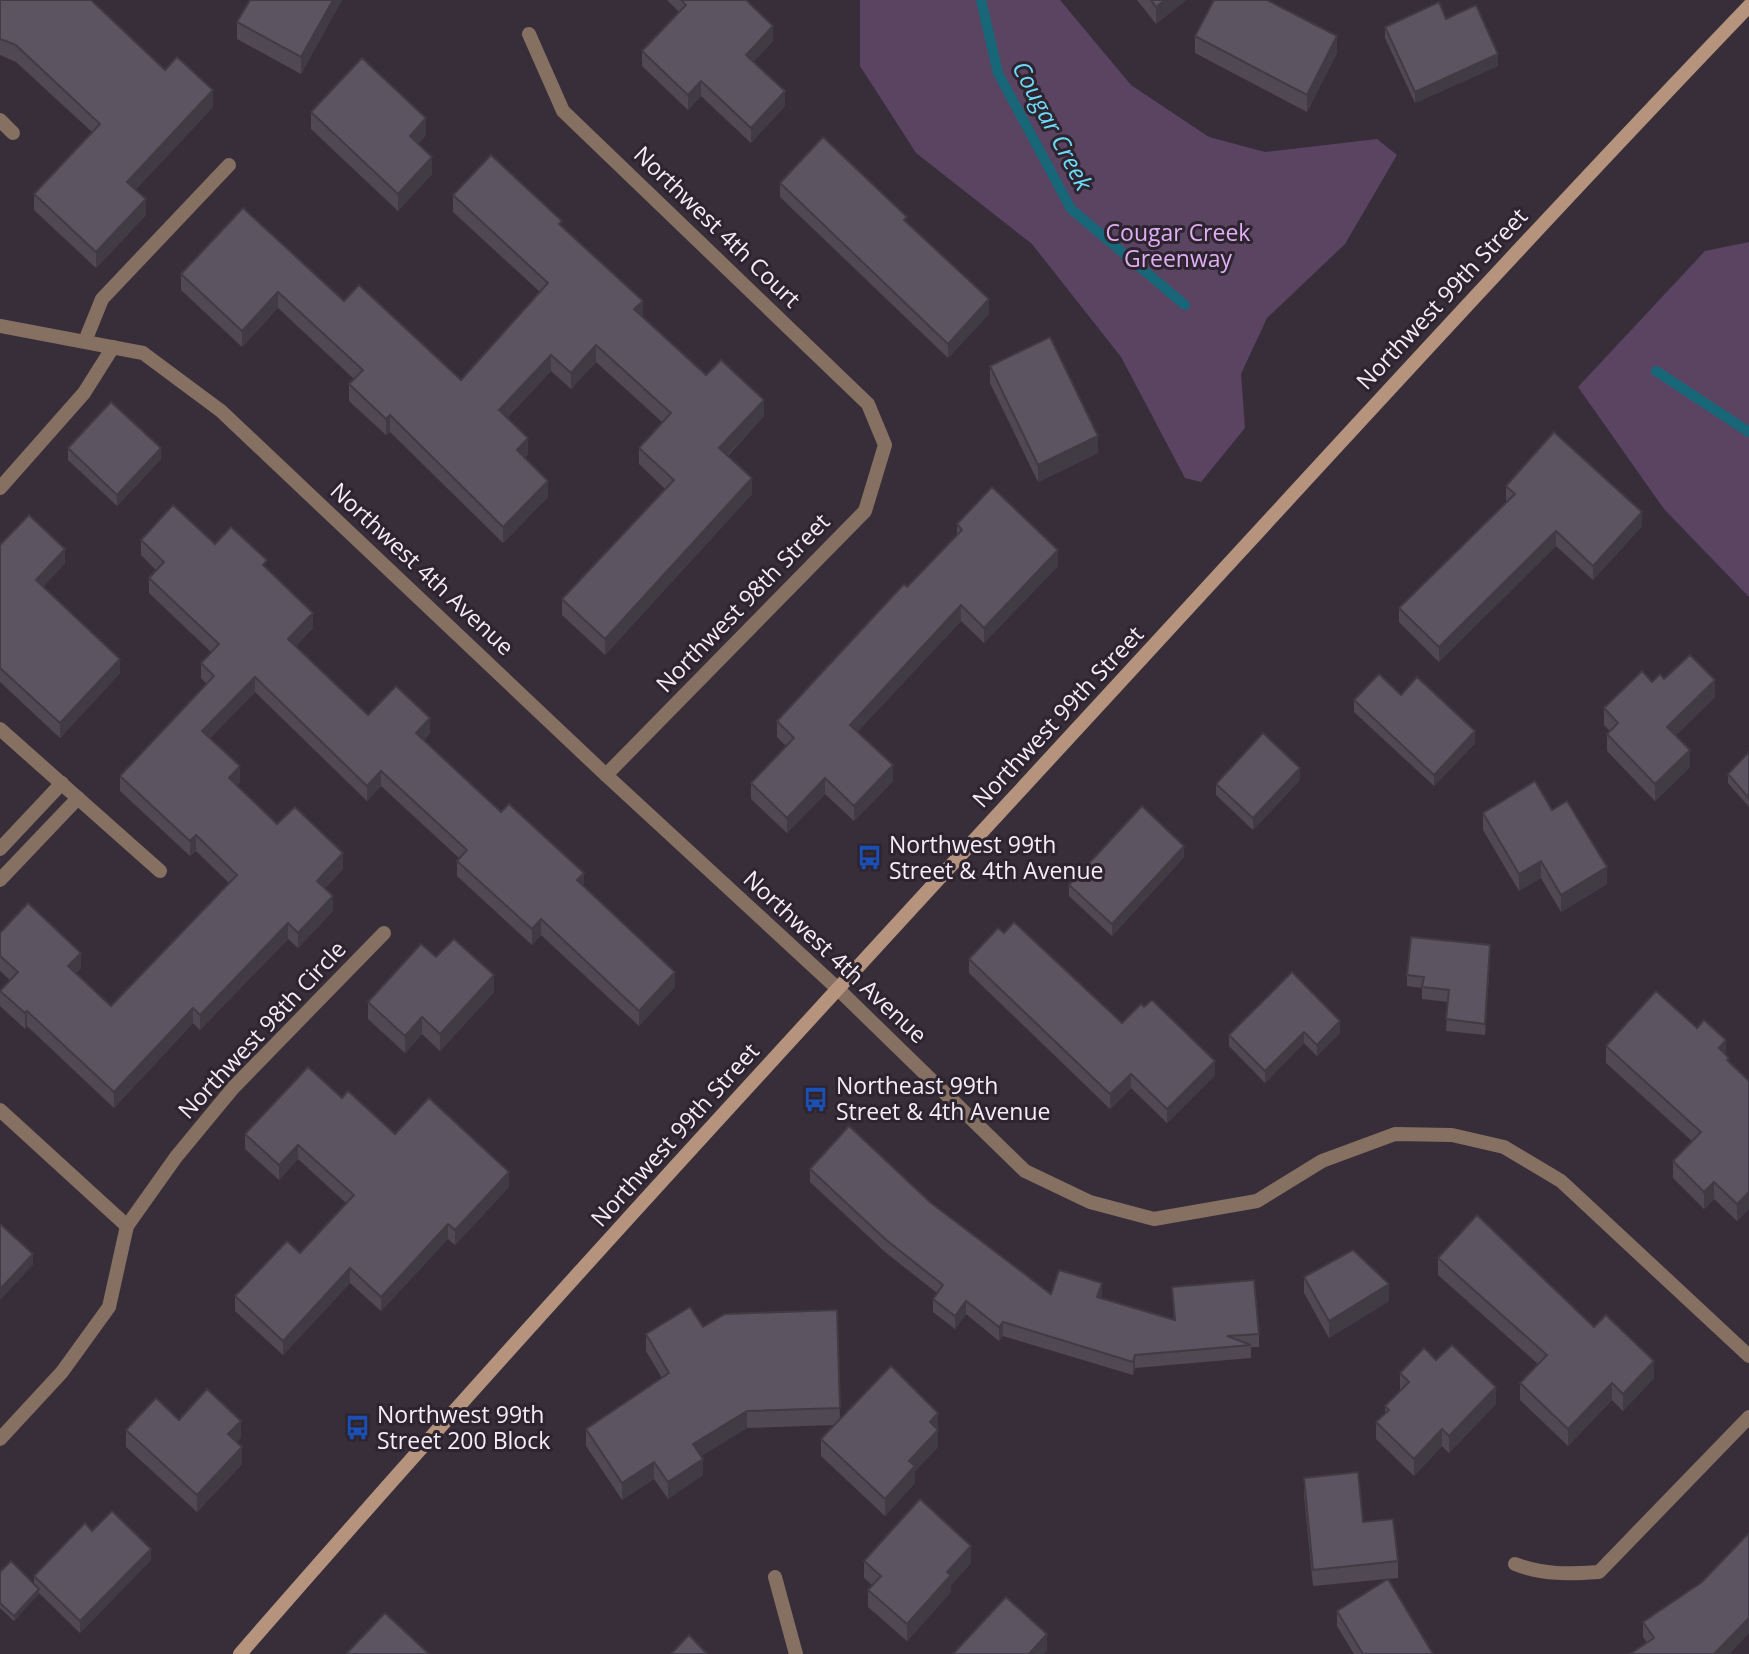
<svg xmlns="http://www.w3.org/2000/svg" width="1749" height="1654" viewBox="0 0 1749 1654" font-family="'Open Sans',sans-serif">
<rect width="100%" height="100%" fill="#372e3a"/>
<g fill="#5a4462">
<polygon points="860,0 1060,0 1131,85 1209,137 1265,152 1377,139 1397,155 1345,244 1267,318 1241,374 1245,428 1201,482 1185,478 1121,357 1032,244 916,153 860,66"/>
<polygon points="1749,242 1749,597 1664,509 1578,387 1705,251"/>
</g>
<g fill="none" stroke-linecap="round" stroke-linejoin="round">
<g stroke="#176779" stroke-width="10">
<polyline points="981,0 998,73 1071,209 1185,305"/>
<polyline points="1656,371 1749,432"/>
</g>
<g stroke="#867062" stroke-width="14">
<polyline points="85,341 102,299 229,165"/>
<polyline points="0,488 84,393 113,347"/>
<polyline points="0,729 160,871"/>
<polyline points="0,849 62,783"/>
<polyline points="0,880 78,798"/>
</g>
<g stroke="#867062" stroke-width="14">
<polyline points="529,34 563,111 868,404 885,445 865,511 606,775"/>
<polyline points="0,120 13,133"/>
<polyline points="0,326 143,353 221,411 606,775 838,989 1025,1171 1090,1202 1154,1219 1257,1201 1322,1161 1395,1134 1452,1135 1504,1147 1561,1181 1749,1356"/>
<polyline points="0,1110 127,1226"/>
<polyline points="0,1439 62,1372 109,1307 127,1226 176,1157 233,1088 384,933"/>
<path d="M1515,1564C1543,1575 1570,1574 1599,1572L1749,1417"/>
<polyline points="775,1577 796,1654"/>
</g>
<path stroke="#b5937c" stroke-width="14" d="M240,1654C508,1346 785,1046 1061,746C1290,498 1516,249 1749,6"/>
</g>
<g fill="#504853">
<polygon points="0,0 165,70 213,107 135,190 146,215 96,268 34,210 34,194 92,132 16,62 0,55"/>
<polygon points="250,0 342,0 301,74 237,39 237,22"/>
<polygon points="667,0 746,0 773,41 753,62 785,106 751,143 701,96 688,110 642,66 642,51 679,12"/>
<polygon points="1137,0 1186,0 1156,24"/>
<polygon points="1446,19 1498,66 1415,103 1385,38 1385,27"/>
<polygon points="1195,36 1337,53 1307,112 1195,53"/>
<polygon points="311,112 426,135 418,144 432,174 398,211 311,129"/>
<polygon points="780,183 907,223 989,314 948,358 780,197"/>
<polygon points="453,195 562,227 643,317 706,375 764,416 728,456 752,494 605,655 562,615 562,599 665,489 639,464 639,448 662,422 596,362 571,389 551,371 507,418 528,454 525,458 548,497 503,543 390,432 386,435 349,401 349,384 354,379 278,308 242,347 181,290 181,274 344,301 461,380 540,292 453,212"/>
<polygon points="990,366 1098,453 1038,482 990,383"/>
<polygon points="68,448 161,459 117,506 68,460"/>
<polygon points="1506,486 1642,526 1593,580 1556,546 1439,662 1399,622 1399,608 1507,501 1506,500"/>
<polygon points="957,524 1058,566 984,643 961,621 857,732 893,781 854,821 825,794 787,833 751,799 751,783 786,746 777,737 777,721 957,535"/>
<polygon points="141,540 215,544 267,568 313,628 296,646 368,715 430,733 424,740 501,812 584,886 675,987 639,1026 541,935 532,945 457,876 457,861 459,858 381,786 367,801 255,692 210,738 240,782 236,785 277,824 343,869 325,888 333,911 298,948 288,939 200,1030 193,1023 114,1108 27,1026 25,1029 0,1006 0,991 10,980 0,971 0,933 81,968 76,974 111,1006 229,883 196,851 190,856 120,791 120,776 207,684 201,678 201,663 211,652 149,593 149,578 156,570 141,555"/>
<polygon points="0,545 65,563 43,587 120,673 60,738 0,682"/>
<polygon points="1664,679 1715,697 1675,736 1690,767 1655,801 1607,751 1607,734 1610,731 1604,725 1604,708 1652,682"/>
<polygon points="1401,695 1475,743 1434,786 1354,712 1354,700"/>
<polygon points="1749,752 1749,807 1728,783 1728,774"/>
<polygon points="1300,780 1253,830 1216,795 1216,784"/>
<polygon points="1552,810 1607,884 1561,912 1541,878 1519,891 1483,830 1483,813"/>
<polygon points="1184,857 1112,936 1069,896 1069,885"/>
<polygon points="1004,933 1122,1023 1215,1075 1167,1123 1131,1088 1110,1109 969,973 969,959"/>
<polygon points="436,957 494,992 440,1051 422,1034 405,1053 368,1019 368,1002"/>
<polygon points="1490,957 1485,1035 1446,1031 1448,1002 1422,999 1422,988 1407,986 1407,975"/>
<polygon points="1292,972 1340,1033 1317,1056 1304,1043 1265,1083 1229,1046 1229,1035"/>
<polygon points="1606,1046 1726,1055 1729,1062 1749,1081 1749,1209 1737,1221 1714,1199 1704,1209 1673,1178 1673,1161 1692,1141 1606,1063"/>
<polygon points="342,1098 395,1134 509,1187 455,1245 448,1239 381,1311 350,1283 283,1355 235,1311 235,1296 300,1253 346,1203 298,1159 279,1180 245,1149 245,1134"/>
<polygon points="810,1169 931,1203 1051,1294 1102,1296 1101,1298 1174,1320 1172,1287 1259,1334 1259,1347 1251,1347 1251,1358 1135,1368 1133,1375 1003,1336 999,1341 966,1314 955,1329 933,1312 933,1299 937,1293 885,1252 810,1182"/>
<polygon points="1438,1258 1594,1327 1654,1378 1623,1411 1612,1400 1568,1446 1520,1400 1520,1383 1538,1364 1438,1275"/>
<polygon points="1304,1277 1389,1301 1329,1338 1304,1293"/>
<polygon points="837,1310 840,1420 938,1413 938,1447 915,1471 915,1483 885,1516 821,1456 821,1439 835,1425 747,1428 701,1456 703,1475 668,1499 654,1479 622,1500 586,1446 586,1429 662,1378 646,1351 646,1334"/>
<polygon points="1436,1360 1496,1404 1449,1453 1442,1446 1414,1476 1376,1439 1376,1422 1385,1413 1385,1406 1400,1391 1400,1373"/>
<polygon points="179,1420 241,1438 237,1442 242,1464 197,1512 126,1447 126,1430"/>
<polygon points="1304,1478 1363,1522 1398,1561 1398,1578 1313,1586 1304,1495"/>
<polygon points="92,1531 151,1560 80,1633 39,1593 14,1621 0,1608 0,1572 34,1583 34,1576"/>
<polygon points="1749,1533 1749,1633 1729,1654 1630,1654 1647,1643 1643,1637 1643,1622 1702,1582"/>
<polygon points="864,1561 971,1563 951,1585 951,1592 907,1641 868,1607 868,1590 872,1585 864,1578"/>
<polygon points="1337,1611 1433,1654 1354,1654 1337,1626"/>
</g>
<g fill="#413b44">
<polygon points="333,0 342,0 301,74 301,57"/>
<polygon points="1165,0 1186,0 1156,24 1156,7"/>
<polygon points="773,26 773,41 746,70 746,55"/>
<polygon points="1337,36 1337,53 1307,112 1307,95"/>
<polygon points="1498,54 1498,66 1415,103 1415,92"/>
<polygon points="701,81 701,96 688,110 688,95"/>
<polygon points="213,90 213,107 127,199 127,182"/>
<polygon points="785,91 785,106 751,143 751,128"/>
<polygon points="426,118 426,135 410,153 410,136"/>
<polygon points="432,157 432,174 398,211 398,194"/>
<polygon points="146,199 146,215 96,268 96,252"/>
<polygon points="278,292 278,308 242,347 242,331"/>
<polygon points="989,299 989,314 948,358 948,344"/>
<polygon points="643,301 643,317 634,309"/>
<polygon points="596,345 596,362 571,389 571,373"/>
<polygon points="551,355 551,371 499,426 499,410"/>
<polygon points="764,400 764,416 719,464 719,448"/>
<polygon points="390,415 390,432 386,435 386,419"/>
<polygon points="1098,436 1098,453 1038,482 1038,465"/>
<polygon points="528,438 528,454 517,466 517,450"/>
<polygon points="161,448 161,459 117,506 117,495"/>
<polygon points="752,478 752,494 605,655 605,639"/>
<polygon points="548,481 548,497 503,543 503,527"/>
<polygon points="1642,512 1642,526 1593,580 1593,566"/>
<polygon points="1556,531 1556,546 1439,662 1439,647"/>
<polygon points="65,549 65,563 36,595 36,580"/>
<polygon points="1058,550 1058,566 984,643 984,628"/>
<polygon points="961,605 961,621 850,740 850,725"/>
<polygon points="313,613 313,628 288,654 288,639"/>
<polygon points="120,659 120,673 60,738 60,723"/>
<polygon points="255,677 255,692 202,746 202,731"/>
<polygon points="1715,680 1715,697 1667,744 1667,727"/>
<polygon points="430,718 430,733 416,748 416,733"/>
<polygon points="1475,731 1475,743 1434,786 1434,775"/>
<polygon points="1690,750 1690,767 1655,801 1655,784"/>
<polygon points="893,765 893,781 854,821 854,806"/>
<polygon points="240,766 240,782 229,794 229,778"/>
<polygon points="1300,768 1300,780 1253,830 1253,818"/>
<polygon points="381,771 381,786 367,801 367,786"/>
<polygon points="825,778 825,794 787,833 787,818"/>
<polygon points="196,835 196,851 190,856 190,841"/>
<polygon points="1184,846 1184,857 1112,936 1112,924"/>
<polygon points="343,853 343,869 317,896 317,881"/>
<polygon points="1541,861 1541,878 1519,891 1519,874"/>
<polygon points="1607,867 1607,884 1561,912 1561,895"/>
<polygon points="584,873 584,888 577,880"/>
<polygon points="333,896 333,911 298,948 298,933"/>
<polygon points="541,919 541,935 532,945 532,929"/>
<polygon points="288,923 288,939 200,1030 200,1015"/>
<polygon points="1490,945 1490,957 1485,1035 1485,1024"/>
<polygon points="81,953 81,968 68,982 68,966"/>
<polygon points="675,972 675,987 639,1026 639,1011"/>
<polygon points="494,975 494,992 440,1051 440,1034"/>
<polygon points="193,1008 193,1023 114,1108 114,1092"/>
<polygon points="27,1011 27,1026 25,1029 25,1013"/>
<polygon points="422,1017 422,1034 405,1053 405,1036"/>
<polygon points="1340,1021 1340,1033 1317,1056 1317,1045"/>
<polygon points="1304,1032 1304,1043 1265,1083 1265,1071"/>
<polygon points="1726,1040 1726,1057 1719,1048"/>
<polygon points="1215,1061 1215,1075 1167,1123 1167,1109"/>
<polygon points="1131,1074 1131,1088 1110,1109 1110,1094"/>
<polygon points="298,1145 298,1159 279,1180 279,1165"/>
<polygon points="509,1172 509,1187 455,1245 455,1230"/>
<polygon points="1714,1182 1714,1199 1704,1209 1704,1192"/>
<polygon points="1749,1192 1749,1209 1737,1221 1737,1204"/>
<polygon points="448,1224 448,1239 381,1311 381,1297"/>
<polygon points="33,1254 33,1265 0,1300 0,1289"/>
<polygon points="350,1268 350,1283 283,1355 283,1341"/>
<polygon points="1102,1283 1102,1296 1097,1310 1097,1297"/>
<polygon points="1389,1284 1389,1301 1329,1338 1329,1321"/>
<polygon points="966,1301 966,1314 955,1329 955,1316"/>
<polygon points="1003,1322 1003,1336 999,1341 999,1327"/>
<polygon points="1135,1355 1135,1368 1133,1375 1133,1362"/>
<polygon points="1654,1361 1654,1378 1623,1411 1623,1394"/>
<polygon points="1612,1383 1612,1400 1568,1446 1568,1429"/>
<polygon points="1496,1387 1496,1404 1449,1453 1449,1436"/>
<polygon points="747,1411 747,1428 693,1461 693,1444"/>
<polygon points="938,1413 938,1430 930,1422"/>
<polygon points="241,1421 241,1438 228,1451 228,1434"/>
<polygon points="1442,1429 1442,1446 1414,1476 1414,1459"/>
<polygon points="938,1430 938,1447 915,1471 915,1483 885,1516 885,1499 909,1461"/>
<polygon points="242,1447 242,1464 197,1512 197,1495"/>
<polygon points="703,1459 703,1475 668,1499 668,1482"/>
<polygon points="654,1462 654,1479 622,1500 622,1483"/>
<polygon points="971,1546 971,1563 951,1585 951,1592 907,1641 907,1624 947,1572"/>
<polygon points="151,1549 151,1560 80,1633 80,1621"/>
<polygon points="39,1589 39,1594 14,1621 14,1616"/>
<polygon points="1749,1618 1749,1633 1729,1654 1714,1654"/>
<polygon points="1047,1634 1047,1651 1044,1654 1029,1654"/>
</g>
<g fill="#5d5461" stroke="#413b44" stroke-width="2">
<polygon points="0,0 91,0 165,70 177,57 213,90 127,182 146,199 96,252 34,194 100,124 16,45 0,39"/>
<polygon points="250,0 333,0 301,57 237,22"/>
<polygon points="681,0 746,0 773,26 746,55 785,91 751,128 701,81 688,95 642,51 686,5"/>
<polygon points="1151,0 1165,0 1156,7"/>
<polygon points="1214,0 1267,0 1337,36 1307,95 1195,36"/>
<polygon points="1439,2 1446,19 1476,5 1498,54 1415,92 1385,27"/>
<polygon points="362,58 426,118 410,136 432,157 398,194 311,112"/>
<polygon points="823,137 907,217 904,220 989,299 948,344 780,183"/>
<polygon points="491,155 562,221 559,224 643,301 634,309 706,375 721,360 764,400 719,448 752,478 605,639 562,599 674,480 639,448 671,413 596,345 571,373 551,355 499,410 528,438 517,450 548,481 503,527 390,415 386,419 349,384 363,370 278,292 242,331 181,274 243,208 344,301 359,285 461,380 548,283 453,195"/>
<polygon points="1050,337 1098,436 1038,465 990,366"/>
<polygon points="111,402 161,448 117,495 68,448"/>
<polygon points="1554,432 1642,512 1593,566 1556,531 1439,647 1399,608 1515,494 1506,486"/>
<polygon points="992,487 1058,550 984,628 961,605 850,725 893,765 854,806 825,778 787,818 751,783 794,738 777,721 904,584 907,587 962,530 957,524"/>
<polygon points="173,505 215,544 231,527 267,560 263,565 313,613 288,639 368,715 396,686 430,718 416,733 501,812 509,804 584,873 577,880 675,972 639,1011 541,919 532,929 457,861 467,850 381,771 367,786 255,677 202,731 240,766 229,778 277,824 295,807 343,853 317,881 333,896 298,933 288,923 200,1015 193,1008 114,1092 27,1011 25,1013 0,991 18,972 0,956 0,933 28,903 81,953 68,966 111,1006 237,875 196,835 190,841 120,776 214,676 201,663 219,644 149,578 164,562 141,540"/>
<polygon points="29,515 65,549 36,580 120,659 60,723 0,668 0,545"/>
<polygon points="1690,655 1715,680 1667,727 1690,750 1655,784 1607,734 1618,723 1604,708 1642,671 1652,682 1660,674 1664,679"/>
<polygon points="1379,674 1401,695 1417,677 1475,731 1434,775 1354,700"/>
<polygon points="1263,733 1300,768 1253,818 1216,784"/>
<polygon points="1749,752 1749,798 1728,774"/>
<polygon points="1535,781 1552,810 1567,801 1607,867 1561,895 1541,861 1519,874 1483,813"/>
<polygon points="1142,806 1184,846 1112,924 1069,885"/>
<polygon points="1014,922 1122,1023 1141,1004 1144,1007 1152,1000 1215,1061 1167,1109 1131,1074 1110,1094 969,959 998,928 1004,933"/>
<polygon points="1411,937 1490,945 1485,1024 1446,1019 1449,990 1422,987 1424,977 1407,975"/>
<polygon points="454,939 494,975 440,1034 422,1017 405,1036 368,1002 421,944 436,957"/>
<polygon points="1292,972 1340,1021 1317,1045 1304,1032 1265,1071 1229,1035"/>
<polygon points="1656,991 1697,1028 1704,1020 1726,1040 1719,1048 1729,1058 1727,1060 1749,1081 1749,1192 1737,1204 1714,1182 1704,1192 1673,1161 1701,1132 1606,1046"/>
<polygon points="308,1067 342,1098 348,1091 395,1134 429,1098 509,1172 455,1230 448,1224 381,1297 350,1268 283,1341 235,1296 287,1241 300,1253 354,1195 298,1145 279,1165 245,1134"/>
<polygon points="849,1126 931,1203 1051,1294 1059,1270 1102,1283 1097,1297 1175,1320 1172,1287 1254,1280 1259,1334 1227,1336 1251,1345 1135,1355 1133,1362 1003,1322 999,1327 966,1301 955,1316 933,1299 943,1285 885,1239 810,1169"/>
<polygon points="1477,1215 1594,1327 1606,1315 1654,1361 1623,1394 1612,1383 1568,1429 1520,1383 1547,1355 1438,1258"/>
<polygon points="0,1224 33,1254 0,1289"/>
<polygon points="1353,1250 1389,1284 1329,1321 1304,1277"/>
<polygon points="690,1307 703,1327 725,1314 837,1310 840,1408 747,1411 693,1444 703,1459 668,1482 654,1462 622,1483 586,1429 669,1373 646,1334"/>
<polygon points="1452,1345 1496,1387 1449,1436 1442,1429 1414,1459 1376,1422 1389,1410 1385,1406 1409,1382 1400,1373 1424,1348 1436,1360"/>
<polygon points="891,1366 938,1413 930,1422 938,1430 909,1461 915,1466 885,1499 821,1439"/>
<polygon points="207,1389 241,1421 228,1434 242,1447 197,1495 126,1430 156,1398 179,1420"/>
<polygon points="1358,1472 1363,1522 1393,1519 1398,1561 1313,1570 1304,1478"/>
<polygon points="920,1499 971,1546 947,1572 951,1575 907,1624 868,1590 881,1576 864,1561"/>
<polygon points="112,1511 151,1549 80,1621 34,1576 85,1523 92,1531"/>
<polygon points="1749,1533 1749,1618 1714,1654 1630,1654 1654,1638 1643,1622 1702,1582"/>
<polygon points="11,1561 39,1589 14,1616 0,1603 0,1572"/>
<polygon points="1388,1579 1433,1654 1363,1654 1337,1611"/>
<polygon points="1006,1597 1047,1634 1029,1654 953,1654"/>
<polygon points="385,1613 429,1654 349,1654 347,1653"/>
<polygon points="689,1635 707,1654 671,1654"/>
</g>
<defs>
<symbol id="bus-bare" viewBox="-9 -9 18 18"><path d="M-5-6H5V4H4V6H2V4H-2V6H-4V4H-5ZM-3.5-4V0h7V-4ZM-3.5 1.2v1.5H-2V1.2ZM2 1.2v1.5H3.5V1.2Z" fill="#1a4fb4" stroke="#2d2430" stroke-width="2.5" paint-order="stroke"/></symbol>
</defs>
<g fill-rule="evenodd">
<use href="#bus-bare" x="852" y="840" width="35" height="35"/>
<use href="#bus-bare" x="798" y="1082" width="35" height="35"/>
<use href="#bus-bare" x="340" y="1410" width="35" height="35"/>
</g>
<g text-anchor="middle" stroke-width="6" stroke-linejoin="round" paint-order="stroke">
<g font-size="23" fill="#f3edf5" stroke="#2d2430">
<text transform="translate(717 227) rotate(44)" y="8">Northwest 4th Court</text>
<text transform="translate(1442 299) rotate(-47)" y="8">Northwest 99th Street</text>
<text transform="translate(422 569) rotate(43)" y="8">Northwest 4th Avenue</text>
<text transform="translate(743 603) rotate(-46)" y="8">Northwest 98th Street</text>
<text transform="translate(1058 717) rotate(-47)" y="8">Northwest 99th Street</text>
<text transform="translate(835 957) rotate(43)" y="8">Northwest 4th Avenue</text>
<text transform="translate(262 1030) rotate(-47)" y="8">Northwest 98th Circle</text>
<text transform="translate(675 1135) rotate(-48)" y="8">Northwest 99th Street</text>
</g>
<g font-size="23" fill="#e0aef3" stroke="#2d2430">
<text x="1178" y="241">Cougar Creek<tspan x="1178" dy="26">Greenway</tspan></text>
</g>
<g font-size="23" fill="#f3edf5" stroke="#2d2430" text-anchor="start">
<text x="889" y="853">Northwest 99th<tspan x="889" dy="26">Street &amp; 4th Avenue</tspan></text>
<text x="836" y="1094">Northeast 99th<tspan x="836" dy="26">Street &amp; 4th Avenue</tspan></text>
<text x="377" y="1423">Northwest 99th<tspan x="377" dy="26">Street 200 Block</tspan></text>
</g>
<g font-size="24" font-style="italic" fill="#6ddbf7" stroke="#2d2430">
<text transform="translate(1052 126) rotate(62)" y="8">Cougar Creek</text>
</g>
</g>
</svg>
